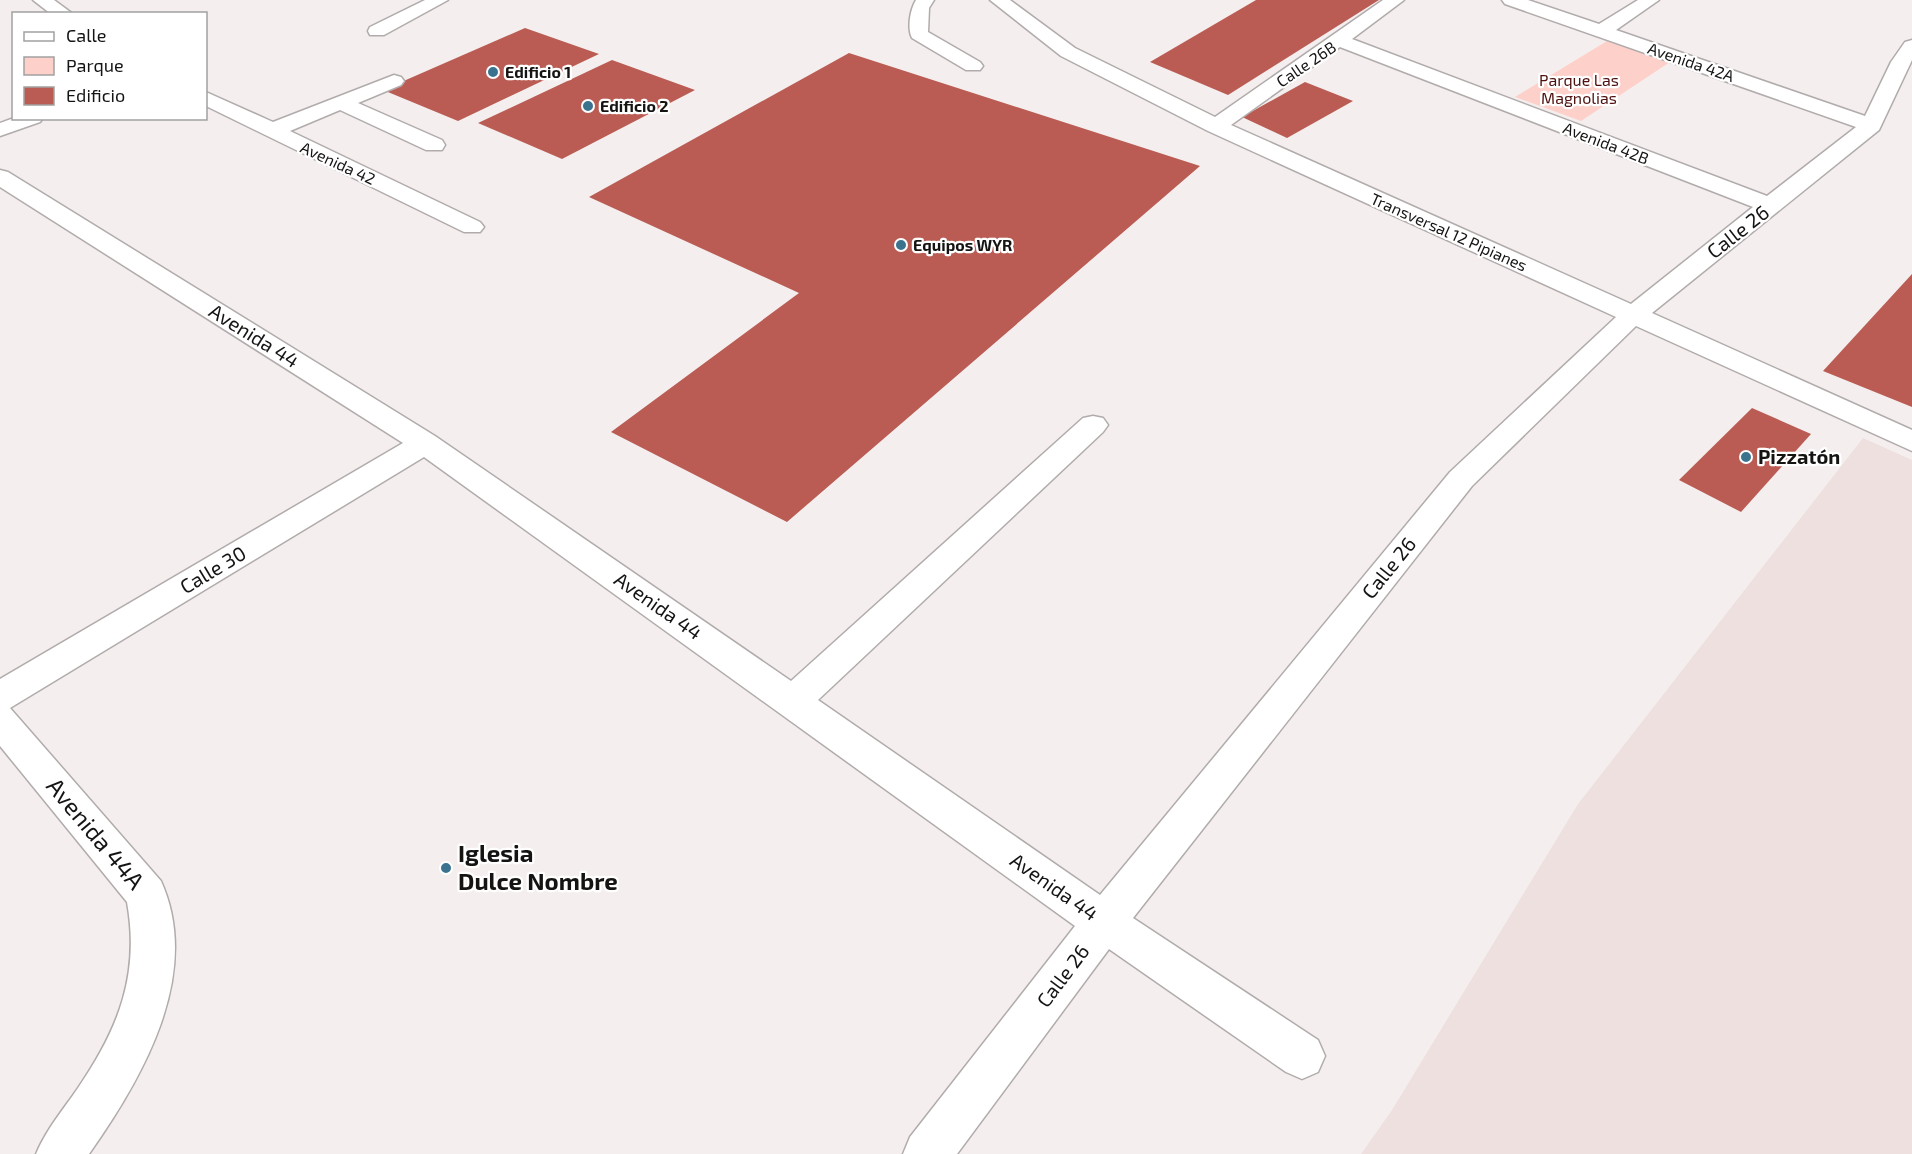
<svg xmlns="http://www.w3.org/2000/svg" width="1912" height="1154" viewBox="0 0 1912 1154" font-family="'Exo 2',sans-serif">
<rect width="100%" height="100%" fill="#f4efee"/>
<polygon fill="#eee0de" points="1863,438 1912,460 1912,1154 1361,1154 1392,1110 1578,804"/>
<polygon fill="#fed0ca" points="1607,41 1670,62 1581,121 1515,97"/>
<g fill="#ba5c54">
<polygon points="1256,0 1379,0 1228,95 1150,62"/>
<polygon points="525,28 599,54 458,121 383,90"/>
<polygon points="849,53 1200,166 787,522 611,432 799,293 589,197"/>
<polygon points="612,60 695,90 562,159 478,123"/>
<polygon points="1305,82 1353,101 1287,138 1242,117"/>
<polygon points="1912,274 1912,407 1823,371"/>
<polygon points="1752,408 1811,434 1741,512 1679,480"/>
</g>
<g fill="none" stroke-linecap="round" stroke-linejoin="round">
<defs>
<g id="minor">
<polygon points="33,0 54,0 73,14 51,14"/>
<polygon points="425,0 448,0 384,35 370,35 368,31 370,27"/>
<path d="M916,0H934L929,8L928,32L980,62L983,66L980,70H966L912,38C907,28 910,10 916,0Z"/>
<path d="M990,0H1010L1075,48L1215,117L1383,0H1404L1352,39L1767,196L1856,127L1505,4L1502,0H1528L1599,24L1638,0H1659L1616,30L1865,116L1891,62L1905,42L1912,40V60L1879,130L1652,313L1912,430V451L1636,326L1472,486L1133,918L1318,1040L1325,1056L1318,1072L1302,1079L1286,1072L1109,949L957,1154H903L910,1137L1075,926L424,457L10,708L161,881C203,974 142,1079 89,1154H36C46,1130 63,1110 78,1088C119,1028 140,974 127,902L0,746V679L403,443L0,187V170L8,172L435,436L791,681L1083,418L1093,416L1103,418L1108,425L1103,432L818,700L1100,895L1450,472L1616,317L1208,131L1061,56ZM1340,47L1753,207L1631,304L1231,125Z"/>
<polygon points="394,75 401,77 404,81 401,85 358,103 442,140 445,145 442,150 426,150 340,110 290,131 480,222 484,227 480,232 464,232 206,106 206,92 273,122"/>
<polygon points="14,118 43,118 40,122 0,136 0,123"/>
</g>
</defs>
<use href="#minor" stroke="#b1acab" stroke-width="3"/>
<use href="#minor" fill="#fff" fill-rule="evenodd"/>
</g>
<g fill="#3b728d" stroke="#fff" stroke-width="2">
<circle cx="493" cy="72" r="6"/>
<circle cx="588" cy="106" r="6"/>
<circle cx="901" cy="245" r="6"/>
<circle cx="1746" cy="457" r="6"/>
<circle cx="446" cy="868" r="6"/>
</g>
<g text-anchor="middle" stroke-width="4.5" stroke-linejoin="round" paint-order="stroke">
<g font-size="16" fill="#151413" stroke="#fff">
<text transform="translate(1691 62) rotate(19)" y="6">Avenida 42A</text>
<text transform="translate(1306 64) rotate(-34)" y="6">Calle 26B</text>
<text transform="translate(1606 143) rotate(21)" y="6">Avenida 42B</text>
<text transform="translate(338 163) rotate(25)" y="6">Avenida 42</text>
<text transform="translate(1449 232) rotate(24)" y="6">Transversal 12 Pipianes</text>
</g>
<g font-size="16" font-weight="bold" fill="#151413" stroke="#fff" text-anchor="start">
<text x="505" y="78">Edificio 1</text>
<text x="600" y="112">Edificio 2</text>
<text x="913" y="251">Equipos WYR</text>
</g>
<g font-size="16" fill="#4e110f" stroke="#fff">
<text x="1579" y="86">Parque Las<tspan x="1579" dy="18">Magnolias</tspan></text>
</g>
<g font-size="20" fill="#151413" stroke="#fff">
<text transform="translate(1738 232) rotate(-38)" y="7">Calle 26</text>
<text transform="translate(254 336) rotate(32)" y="7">Avenida 44</text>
<text transform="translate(1389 568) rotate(-51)" y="7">Calle 26</text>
<text transform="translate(213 570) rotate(-31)" y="7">Calle 30</text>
<text transform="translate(658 606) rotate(35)" y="7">Avenida 44</text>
<text transform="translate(1054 887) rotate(35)" y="7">Avenida 44</text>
<text transform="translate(1063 976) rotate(-53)" y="7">Calle 26</text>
</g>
<g font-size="20" font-weight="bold" fill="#151413" stroke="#fff" text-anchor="start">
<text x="1758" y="464">Pizzatón</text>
</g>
<g font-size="24" fill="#151413" stroke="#fff">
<text transform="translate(95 834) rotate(50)" y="8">Avenida 44A</text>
</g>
<g font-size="24" font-weight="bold" fill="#151413" stroke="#fff" text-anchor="start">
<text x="458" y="862">Iglesia<tspan x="458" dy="28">Dulce Nombre</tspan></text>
</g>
</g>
<rect x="12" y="12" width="195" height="108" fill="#ffffff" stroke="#a1a1a1" stroke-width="1.5"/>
<rect x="24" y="32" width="30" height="9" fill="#ffffff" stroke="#a1a1a1" stroke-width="1.5"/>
<text x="66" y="42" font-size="18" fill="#151413">Calle</text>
<rect x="24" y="57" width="30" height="18" fill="#fed0ca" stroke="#a1a1a1" stroke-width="1.5"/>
<text x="66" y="72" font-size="18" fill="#151413">Parque</text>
<rect x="24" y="87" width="30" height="18" fill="#ba5c54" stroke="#a1a1a1" stroke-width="1.5"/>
<text x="66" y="102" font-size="18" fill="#151413">Edificio</text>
</svg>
